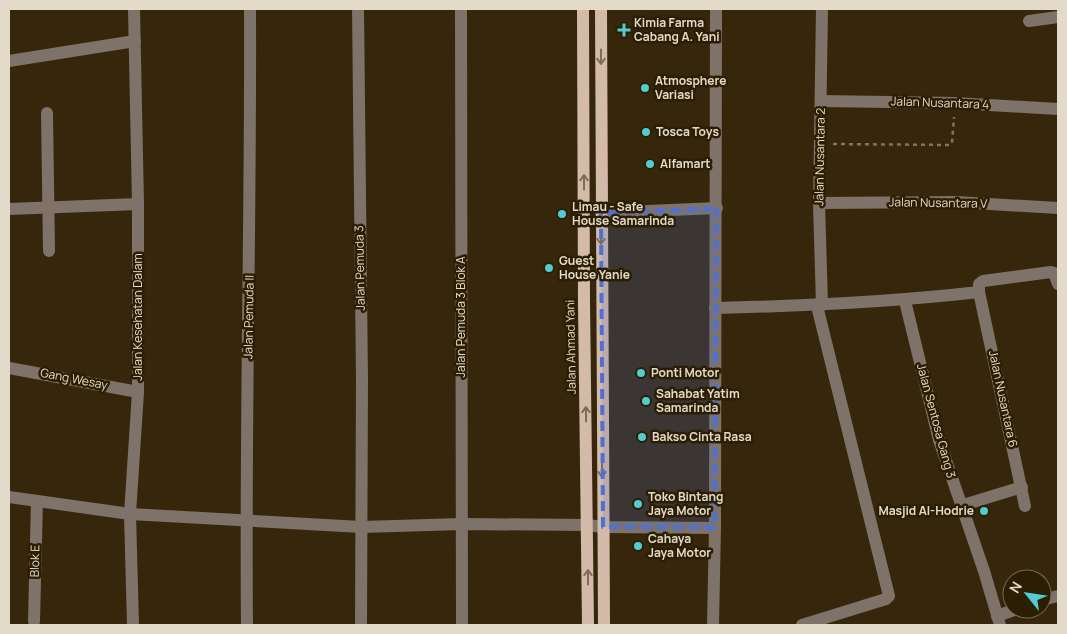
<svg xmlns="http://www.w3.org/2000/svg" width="1067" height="634" viewBox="0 0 1067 634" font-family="Manrope,sans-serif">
<rect width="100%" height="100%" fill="#36270c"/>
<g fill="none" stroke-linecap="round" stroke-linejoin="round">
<polyline stroke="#81745e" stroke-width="2.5" stroke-dasharray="4 4" stroke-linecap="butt" points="833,144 949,145 952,143 954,117"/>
<g stroke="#7e7269" stroke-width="12">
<polyline points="358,9 362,380 361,625"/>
<polyline points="461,9 462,625"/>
<polyline points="1029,21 1058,17"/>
<polyline points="9,61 135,41"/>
<polyline points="821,101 955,103 1058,109"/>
<polyline points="47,113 49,251"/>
<polyline points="819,203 956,202 1058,208"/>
<polyline points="9,209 138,204"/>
<polyline points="601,213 717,208"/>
<polyline points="979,292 1025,506"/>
<polyline points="905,301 939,440 984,571 1000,625"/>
<polyline points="822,305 819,203 822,9"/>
<path d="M715,308C803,306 891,302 979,292V284L983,281L1051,272L1054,273L1058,284"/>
<polyline points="9,368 138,392"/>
<polyline points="9,497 130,514 361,527 462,524 587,525 603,527 715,528"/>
<polyline points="960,506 1022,487"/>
<polyline points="1042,600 1058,596"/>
<polyline points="997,616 1017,609"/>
<polyline points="34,621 37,501"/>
<polyline points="133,625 130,514 138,392 138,204 134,9"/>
<path d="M247,625C245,420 251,214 250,9"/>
<polyline points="713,625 715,528 716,9"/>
<polyline points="802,625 886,599 889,596 817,306"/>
</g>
<g stroke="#d4baa8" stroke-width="12">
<polyline points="583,9 584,303 588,625"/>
<polyline points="601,9 604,625"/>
</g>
</g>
<defs><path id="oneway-shaft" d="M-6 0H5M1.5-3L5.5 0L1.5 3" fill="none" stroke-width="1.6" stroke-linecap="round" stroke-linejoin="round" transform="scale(1.25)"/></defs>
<g stroke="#806c56">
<use href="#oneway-shaft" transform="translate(601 57) rotate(90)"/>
<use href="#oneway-shaft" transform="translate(584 182) rotate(-90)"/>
<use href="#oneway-shaft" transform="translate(601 237) rotate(90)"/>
<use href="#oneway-shaft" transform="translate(586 414) rotate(-91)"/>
<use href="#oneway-shaft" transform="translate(602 470) rotate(90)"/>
<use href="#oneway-shaft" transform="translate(588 577) rotate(-90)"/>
</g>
<path fill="#4e71d4" fill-opacity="0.2" stroke="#4e71d4" stroke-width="4" stroke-dasharray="10 6" stroke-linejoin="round" d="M717,208L715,528L603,527L601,213Z"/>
<g fill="#52ccd0" stroke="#2b1e03" stroke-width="2">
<path d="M621.5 22.5h5v5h5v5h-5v5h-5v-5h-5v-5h5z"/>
<circle cx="645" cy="88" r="5"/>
<circle cx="646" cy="132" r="5"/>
<circle cx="650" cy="164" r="5"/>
<circle cx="562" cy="214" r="5"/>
<circle cx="549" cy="268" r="5"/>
<circle cx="641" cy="373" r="5"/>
<circle cx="646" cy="401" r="5"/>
<circle cx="642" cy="437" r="5"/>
<circle cx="638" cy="504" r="5"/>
<circle cx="984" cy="511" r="5"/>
<circle cx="638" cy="546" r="5"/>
</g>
<g text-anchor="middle" stroke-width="5" stroke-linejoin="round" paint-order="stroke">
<g font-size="12" font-weight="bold" fill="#e3daca" stroke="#2b1e03" text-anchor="start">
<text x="634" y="27">Kimia Farma<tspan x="634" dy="14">Cabang A. Yani</tspan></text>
<text x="655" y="85">Atmosphere<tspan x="655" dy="14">Variasi</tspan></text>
<text x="656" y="136">Tosca Toys</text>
<text x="660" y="168">Alfamart</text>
<text x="572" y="211">Limau - Safe<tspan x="572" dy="14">House Samarinda</tspan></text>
<text x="559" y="265">Guest<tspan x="559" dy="14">House Yanie</tspan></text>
<text x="651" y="377">Ponti Motor</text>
<text x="656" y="398">Sahabat Yatim<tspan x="656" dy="14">Samarinda</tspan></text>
<text x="652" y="441">Bakso Cinta Rasa</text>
<text x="648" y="501">Toko Bintang<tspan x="648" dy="14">Jaya Motor</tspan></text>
<text x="974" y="515" text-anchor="end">Masjid Al-Hodrie</text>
<text x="648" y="543">Cahaya<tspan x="648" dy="14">Jaya Motor</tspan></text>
</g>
<g font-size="12" fill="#e3daca" stroke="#2b1e03">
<text transform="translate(940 103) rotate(2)" y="4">Jalan Nusantara 4</text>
<text transform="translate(820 157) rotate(-89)" y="4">Jalan Nusantara 2</text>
<text transform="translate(938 203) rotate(1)" y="4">Jalan Nusantara V</text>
<text transform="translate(360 268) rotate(-91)" y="4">Jalan Pemuda 3</text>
<text transform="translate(138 317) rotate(-90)" y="4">Jalan Kesehatan Dalam</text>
<text transform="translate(249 317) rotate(-89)" y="4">Jalan Pemuda II</text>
<text transform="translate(461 317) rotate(-90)" y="4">Jalan Pemuda 3 Blok A</text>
<text transform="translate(571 347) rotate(-91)" y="4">Jalan Ahmad Yani</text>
<text transform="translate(74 379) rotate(11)" y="4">Gang Wesay</text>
<text transform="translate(1003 399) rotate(78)" y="4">Jalan Nusantara 6</text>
<text transform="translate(936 421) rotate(75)" y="4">Jalan Sentosa Gang 3</text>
<text transform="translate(35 561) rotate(-89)" y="4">Blok E</text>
</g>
</g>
<rect width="1067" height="634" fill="none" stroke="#e3daca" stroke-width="20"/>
<g transform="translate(1027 594) rotate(300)"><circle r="24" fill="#2b1e03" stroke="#756953"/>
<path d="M0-4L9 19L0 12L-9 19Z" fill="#52ccd0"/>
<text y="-8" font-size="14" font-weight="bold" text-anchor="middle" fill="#e3daca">N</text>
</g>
</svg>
